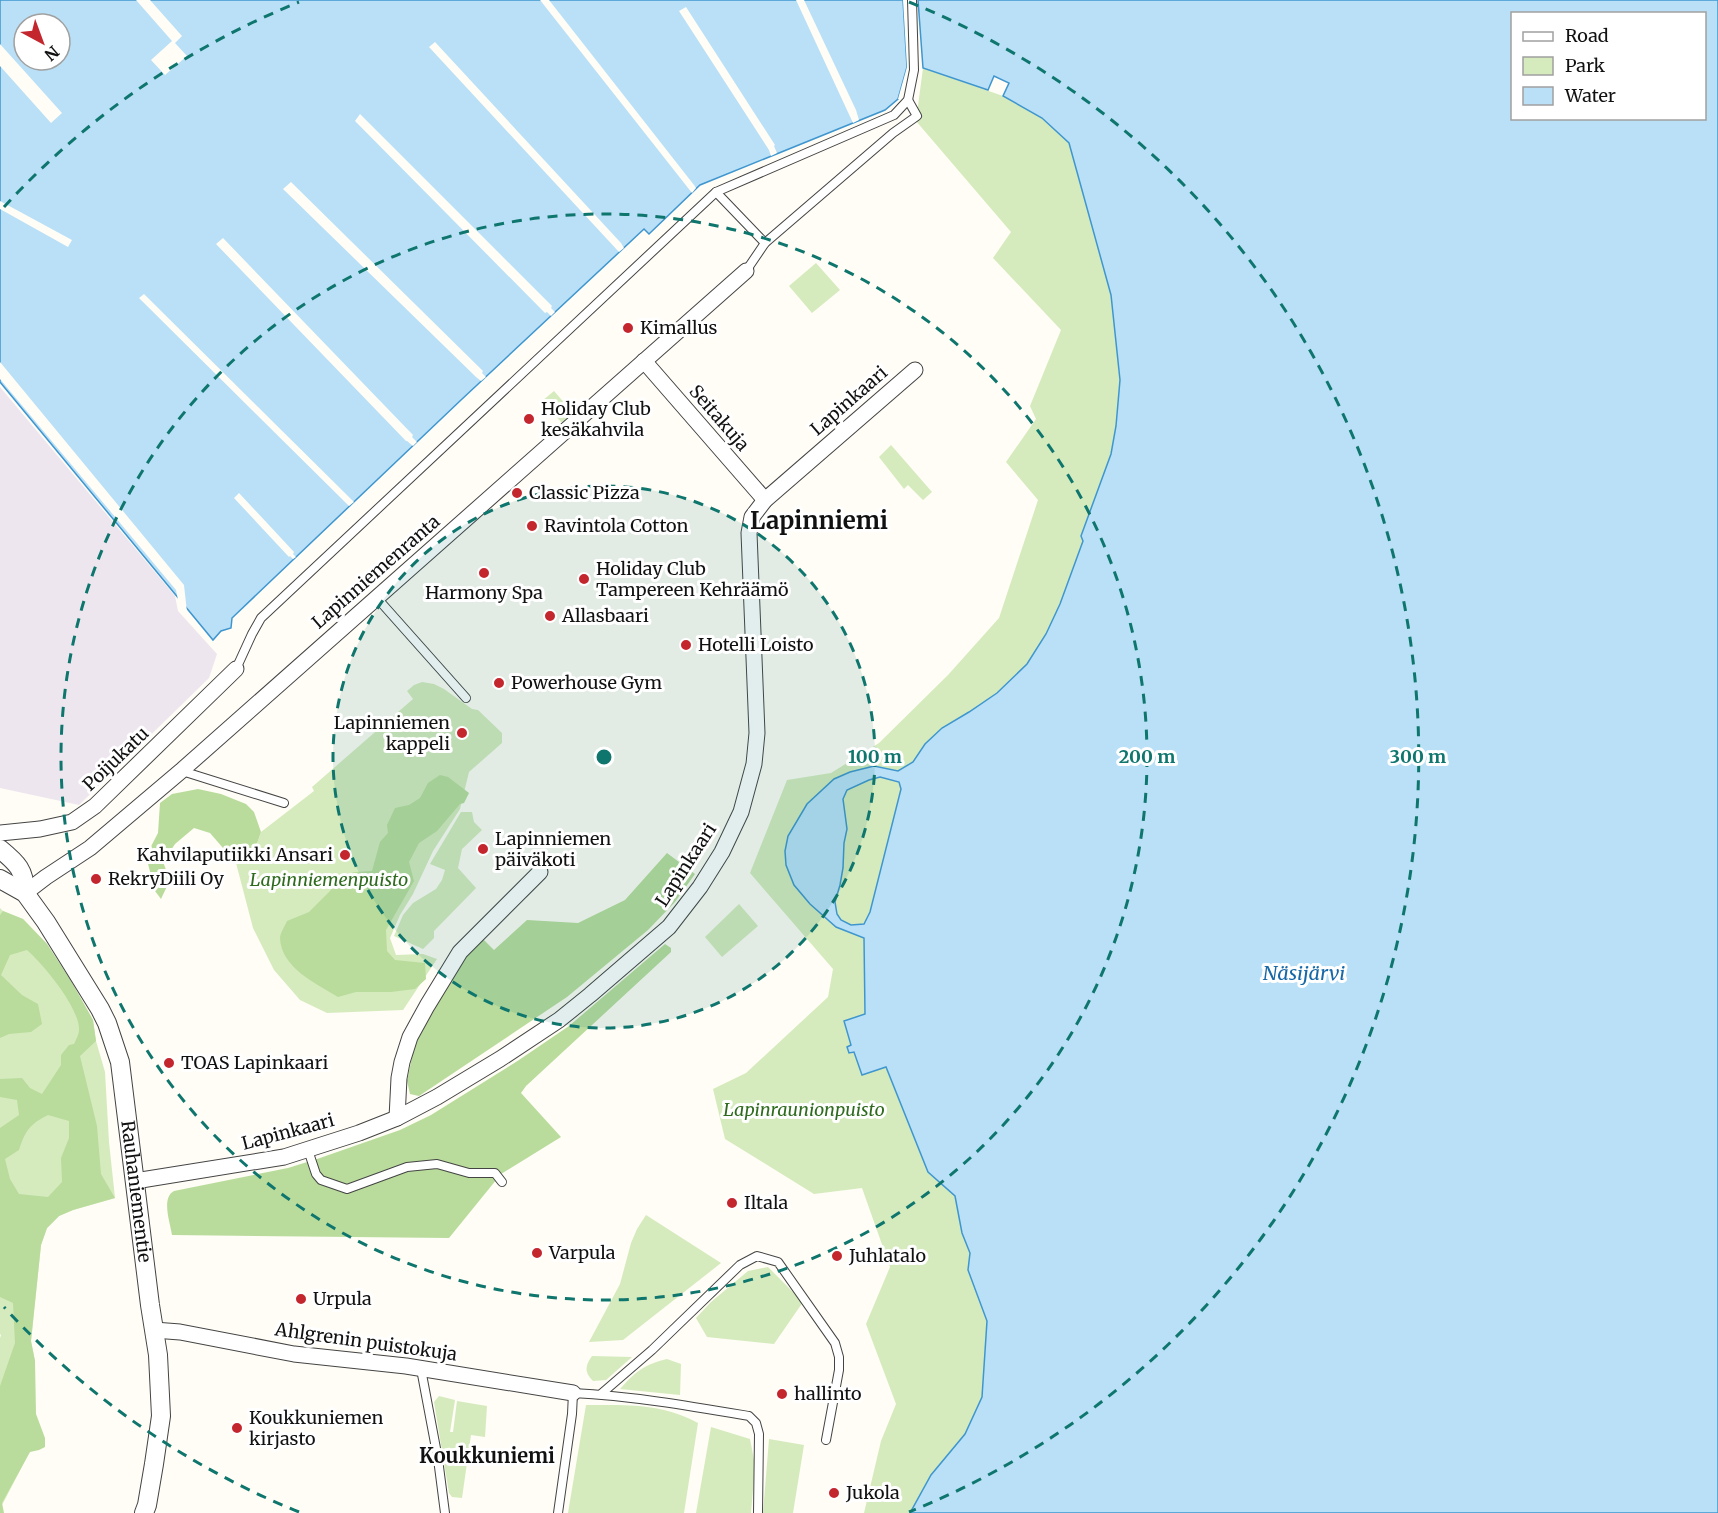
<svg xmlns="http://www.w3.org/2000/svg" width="1718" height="1513" viewBox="0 0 1718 1513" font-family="Merriweather,serif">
<rect width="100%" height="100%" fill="#fffdf5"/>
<polygon fill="#eee6ef" points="0,387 175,596 178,611 217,654 209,678 79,805 0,788"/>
<g fill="#d5ebbd">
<polygon points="923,68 1003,96 1042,118 1069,143 1111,295 1120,380 1116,426 1111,454 1081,535 1083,541 1060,604 1046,634 1027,664 997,693 969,712 942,728 901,789 864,938 865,1014 851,1045 847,1047 854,1051 862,1075 886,1067 928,1172 955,1196 962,1233 970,1253 968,1270 987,1321 982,1397 965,1434 931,1475 910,1513 864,1513 881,1441 896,1404 866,1324 890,1267 862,1188 814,1194 725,1139 713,1089 746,1073 828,997 833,969 750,873 787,780 831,773 879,743 948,675 999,618 1038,500 1006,462 1036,419 1030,406 1061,330 993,258 1011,232 916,121"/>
<polygon points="816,263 840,290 812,313 789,286"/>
<polygon points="554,391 574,414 563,424 542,401"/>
<polygon points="891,445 932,492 923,500 908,485 904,489 879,457"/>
<polygon points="422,682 434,684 444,689 472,709 478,710 502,733 502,743 469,772 460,809 433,851 413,894 400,915 390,938 396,955 423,954 437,959 403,1010 327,1013 300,1000 274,970 253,928 236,863 254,852 261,832 314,791 312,787 413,699 407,691 414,685"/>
<polygon points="461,812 472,812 474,822 482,830 462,849 458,868 476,888 434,931 434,938 423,949 394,936 403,915 413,903 436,889 442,880 445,870 430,864"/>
<polygon points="739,904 758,926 722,957 705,937"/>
<polygon points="0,908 3,911 23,919 47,944 71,981 93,1020 96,1041 105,1072 109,1142 115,1198 73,1210 59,1216 47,1228 41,1245 31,1341 35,1361 30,1451 0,1509 0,1338 1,1335 0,1334"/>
<polygon points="646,1215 721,1263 623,1340 589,1342 620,1284 631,1243 637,1229"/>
<polygon points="768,1267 803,1302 774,1344 707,1337 696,1318 711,1302 748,1271"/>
<path d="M592,1356L632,1357L606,1380L593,1381C584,1372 585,1366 592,1356Z"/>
<path d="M667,1359L681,1364L680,1395L620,1389C635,1372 645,1364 667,1359Z"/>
<polygon points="439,1396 455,1400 450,1432 453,1432 457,1401 487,1406 485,1437 471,1435 462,1498 452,1497 449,1493 434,1402"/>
<path d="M586,1405C626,1405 662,1403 698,1423L684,1513H568Z"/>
<polygon points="711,1427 750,1439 755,1465 751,1513 696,1513"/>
<polygon points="769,1439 804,1445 793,1513 763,1513"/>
</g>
<g fill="#b9dc9c" fill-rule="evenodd">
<path d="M440,775L448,777L469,793L464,803L460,804L437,831L419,843L409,862L414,881L386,930L387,951L395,960L425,963L426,979L415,989L391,992H356L338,997C317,984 281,968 280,938C280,933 285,926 287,921L309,912L330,891L341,876L355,872L372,871L380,842L388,833L387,825L395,808L409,805L420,798L428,783Z"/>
<polygon points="198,789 221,794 246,804 254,812 261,832 254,852 236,863 210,833 194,828 175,844 163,862 170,880 161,899 155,891 146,856 158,833 160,803 172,794"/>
<polygon points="667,853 695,874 675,902 648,930 567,997 419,1096 410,1094 407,1081 415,1043 462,960 483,939 494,950 527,920 578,923 625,900"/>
<path d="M3,911L23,919L47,944L71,981L93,1020L96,1041L80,1056L97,1126L101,1174L115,1198L73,1210L59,1216L47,1228L41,1245L31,1341L35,1361L36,1414L45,1438V1447L39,1450L30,1452L2,1503L4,1513H0V1386L15,1343L13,1303L0,1297V1128L19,1115L17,1100L0,1097V1079L22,1078L30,1088L42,1094L61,1065V1055L69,1045L74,1044C76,1040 79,1034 79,1030C80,1008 43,964 27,950L10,955L1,975L22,995L38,1004L42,1024L31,1032L9,1034L0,1038V915ZM48,1115L69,1121V1138L61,1158L62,1182L48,1197L19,1194L10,1179L5,1159L19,1150C25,1131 30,1124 48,1115Z"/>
<path d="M665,944L671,948V952L526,1086L521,1093L561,1137L501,1174L449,1238L172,1235C170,1222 161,1198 174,1191L288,1168L320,1158L400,1130L431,1115L519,1060L569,1026Z"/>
</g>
<g fill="#b9e0f7" stroke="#3f96cf" stroke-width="1.5" fill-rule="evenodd">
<path d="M0,0H903L907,67L898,99L885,110L700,185L649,234L644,229L461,400L232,618L231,628L221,631L213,640L0,382ZM24,24H60V60H24Z"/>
<path d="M918,0H1718V1513H910L931,1475L965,1434L982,1397L987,1321L968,1270L970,1253L962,1233L955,1196L928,1172L886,1067L862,1075L854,1052L849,1053L847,1047L851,1045L844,1021L865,1014L864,938L836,927L810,904L794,885L786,865L785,851L788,836L807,804L834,779L850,772L874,766L898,771L913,762L925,744L942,728L969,712L997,693L1027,664L1046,634L1060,604L1083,541L1081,536L1111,454L1116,426L1120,380L1111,295L1069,143L1042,118L1003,96L1009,83L994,76L988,90L923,68ZM1512,14H1704V118H1512ZM880,777L899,782L901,789L870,912L864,924L851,925L841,920L837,914L835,902L840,885L843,868L844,843L847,829L843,799L847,790L869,780Z"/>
</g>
<g fill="#fffdf5">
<polygon points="136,0 150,0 182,36 175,43 187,56 165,75 151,60 172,41"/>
<polygon points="540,0 549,0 694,185 696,188 692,193"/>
<polygon points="796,0 804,0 856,110 859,120 853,123"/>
<polygon points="903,0 906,0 910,67 901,99 898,99 907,67"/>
<polygon points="686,7 775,145 774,146 777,153 771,156 769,150 679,11"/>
<polygon points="435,42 621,243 624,248 619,252 429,47"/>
<polygon points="0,44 62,113 51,123 0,66"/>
<polygon points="360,114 552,306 551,308 555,312 551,316 547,312 545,313 355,121"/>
<polygon points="291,182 483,371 482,373 486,377 481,381 476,377 283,189"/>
<polygon points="0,201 72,240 68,247 0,209"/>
<polygon points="223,238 413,435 412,437 417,442 413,446 407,441 406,441 216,244"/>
<polygon points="144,294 354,502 349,506 139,298"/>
<polygon points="0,362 184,585 187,612 178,600 176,590 0,379"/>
<polygon points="239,493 294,552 293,554 296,557 293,559 290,556 289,557 234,498"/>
</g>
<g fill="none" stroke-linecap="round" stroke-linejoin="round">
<defs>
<g id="service">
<polyline points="716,192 765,243"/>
<polyline points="746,271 765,243 893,133 917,116 908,100"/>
<polyline points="377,598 466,698"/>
<polyline points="236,669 252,634 261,618 716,192 894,115 908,100 914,70 912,0"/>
<polyline points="182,771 284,803"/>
<polyline points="308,1150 316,1174 321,1180 347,1189 407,1167 437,1164 469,1173 495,1173 502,1182"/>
<polyline points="421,1369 438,1459 445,1513"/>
<polyline points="601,1394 652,1350 740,1265 757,1256 778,1262 835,1343 839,1357 839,1370 826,1440"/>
<path d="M558,1513L572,1414L573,1393C632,1396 690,1406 749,1416L756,1423L759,1434L758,1513"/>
</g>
<g id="minor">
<polyline points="644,361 765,500"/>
<polyline points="0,833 40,829 72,822 95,806 236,669"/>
<polyline points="25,893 46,877 90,848 181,771 746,271"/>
<polyline points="397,1118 399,1078 402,1062 410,1037 427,1006 460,952 540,872"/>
<polyline points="135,1181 284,1157 359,1133 397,1118 437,1097 500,1059 559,1020 590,995 669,927 700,887 722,852 741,812 754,764 757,733 749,533 752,517 765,500 915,370"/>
<polyline points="154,1330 180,1332 294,1354 406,1366 573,1393"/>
</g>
<g id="tertiary">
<path d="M0,849C17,863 25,870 25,893"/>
<path id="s1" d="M0,879L25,893L46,922L100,1009L107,1023L120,1062L150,1305L158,1355L161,1416L154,1464L147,1505L144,1513"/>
</g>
</defs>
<use href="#service" stroke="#444" stroke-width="10"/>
<use href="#minor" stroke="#444" stroke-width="17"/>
<use href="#tertiary" stroke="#444" stroke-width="20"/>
<use href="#service" stroke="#fff" stroke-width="8"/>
<use href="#minor" stroke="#fff" stroke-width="15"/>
<use href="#tertiary" stroke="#fff" stroke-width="18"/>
</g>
<circle cx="604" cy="757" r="271" fill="#0f766e" fill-opacity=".12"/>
<g fill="none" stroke="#0f766e" stroke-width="3" stroke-dasharray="10 8">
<circle cx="604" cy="757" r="271"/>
<circle cx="604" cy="757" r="543"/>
<path d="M299 1512A814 814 0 0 1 4 1307M4 207A814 814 0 0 1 299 2M909 2A814 814 0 0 1 909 1512"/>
</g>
<g fill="#c4262e" stroke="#fff" stroke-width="2">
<circle cx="628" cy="328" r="6"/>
<circle cx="529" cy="419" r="6"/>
<circle cx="517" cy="493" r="6"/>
<circle cx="532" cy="526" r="6"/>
<circle cx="484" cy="573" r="6"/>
<circle cx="584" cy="579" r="6"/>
<circle cx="550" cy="616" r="6"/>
<circle cx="686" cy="645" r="6"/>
<circle cx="499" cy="683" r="6"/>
<circle cx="462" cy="733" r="6"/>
<circle cx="483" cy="849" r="6"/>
<circle cx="345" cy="855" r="6"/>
<circle cx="96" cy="879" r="6"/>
<circle cx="169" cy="1063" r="6"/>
<circle cx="732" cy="1203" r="6"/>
<circle cx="537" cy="1253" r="6"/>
<circle cx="837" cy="1256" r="6"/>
<circle cx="301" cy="1299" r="6"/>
<circle cx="782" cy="1394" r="6"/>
<circle cx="237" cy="1428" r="6"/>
<circle cx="834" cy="1493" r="6"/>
</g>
<g text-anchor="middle" stroke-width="6" stroke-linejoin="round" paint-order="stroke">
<g font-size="18" fill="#111" stroke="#fff" text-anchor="start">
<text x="640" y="334">Kimallus</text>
<text x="541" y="415">Holiday Club<tspan x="541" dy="21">kesäkahvila</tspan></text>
<text x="529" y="499">Classic Pizza</text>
<text x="544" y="532">Ravintola Cotton</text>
<text x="596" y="575">Holiday Club<tspan x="596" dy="21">Tampereen Kehräämö</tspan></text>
<text x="484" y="599" text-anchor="middle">Harmony Spa</text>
<text x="562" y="622">Allasbaari</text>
<text x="698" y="651">Hotelli Loisto</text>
<text x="511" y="689">Powerhouse Gym</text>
<text x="450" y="729" text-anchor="end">Lapinniemen<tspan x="450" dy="21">kappeli</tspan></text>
<text x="495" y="845">Lapinniemen<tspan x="495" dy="21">päiväkoti</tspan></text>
<text x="333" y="861" text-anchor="end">Kahvilaputiikki Ansari</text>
<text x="108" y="885">RekryDiili Oy</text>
<text x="181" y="1069">TOAS Lapinkaari</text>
<text x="744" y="1209">Iltala</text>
<text x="549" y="1259">Varpula</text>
<text x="849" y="1262">Juhlatalo</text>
<text x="313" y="1305">Urpula</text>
<text x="794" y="1400">hallinto</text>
<text x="249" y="1424">Koukkuniemen<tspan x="249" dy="21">kirjasto</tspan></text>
<text x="846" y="1499">Jukola</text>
</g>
<g font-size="18" fill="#111" stroke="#fff">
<text transform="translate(849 401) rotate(-41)" y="6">Lapinkaari</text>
<text transform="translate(719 418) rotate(49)" y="6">Seitakuja</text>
<text transform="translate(376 572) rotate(-41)" y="6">Lapinniemenranta</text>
<text transform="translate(116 759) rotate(-44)" y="6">Poijukatu</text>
<text transform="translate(686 865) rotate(-57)" y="6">Lapinkaari</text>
<text transform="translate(288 1132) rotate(-15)" y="6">Lapinkaari</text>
<text dy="6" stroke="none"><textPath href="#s1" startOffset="354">Rauhaniementie</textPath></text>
<text transform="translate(366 1342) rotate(8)" y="6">Ahlgrenin puistokuja</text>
</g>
<g font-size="18" font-style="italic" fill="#2f6b1f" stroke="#fff">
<text x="329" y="886">Lapinniemenpuisto</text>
<text x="804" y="1116">Lapinraunionpuisto</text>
</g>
<g font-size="20" font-style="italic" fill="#1768a6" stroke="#fff">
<text x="1304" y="980">Näsijärvi</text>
</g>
<g font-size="20" font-weight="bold" fill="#111" stroke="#fff">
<text x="487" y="1463">Koukkuniemi</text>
</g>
<g font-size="24" font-weight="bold" fill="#111" stroke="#fff">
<text x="819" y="529">Lapinniemi</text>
</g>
</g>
<circle cx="604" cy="757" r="9" fill="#0f766e" stroke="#fff" stroke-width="3"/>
<g font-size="18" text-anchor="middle" font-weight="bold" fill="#0f766e" stroke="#fff" stroke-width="6" stroke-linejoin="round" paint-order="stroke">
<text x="875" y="763">100 m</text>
<text x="1147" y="763">200 m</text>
<text x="1418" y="763">300 m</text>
</g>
<rect x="1511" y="12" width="195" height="108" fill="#ffffff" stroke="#a0a0a0" stroke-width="1.5"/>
<rect x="1523" y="32" width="30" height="9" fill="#ffffff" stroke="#a0a0a0" stroke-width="1.5"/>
<text x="1565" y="42" font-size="18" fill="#111111">Road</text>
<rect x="1523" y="57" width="30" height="18" fill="#d5ebbd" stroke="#a0a0a0" stroke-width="1.5"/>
<text x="1565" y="72" font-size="18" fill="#111111">Park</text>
<rect x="1523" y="87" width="30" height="18" fill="#b9e0f7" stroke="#a0a0a0" stroke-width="1.5"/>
<text x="1565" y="102" font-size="18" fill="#111111">Water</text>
<g transform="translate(42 42) rotate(139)"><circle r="28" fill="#ffffff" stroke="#a0a0a0" stroke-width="1.5"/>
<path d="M0-4.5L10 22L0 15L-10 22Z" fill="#c4262e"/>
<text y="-9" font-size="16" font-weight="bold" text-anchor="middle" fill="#111111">N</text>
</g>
</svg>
